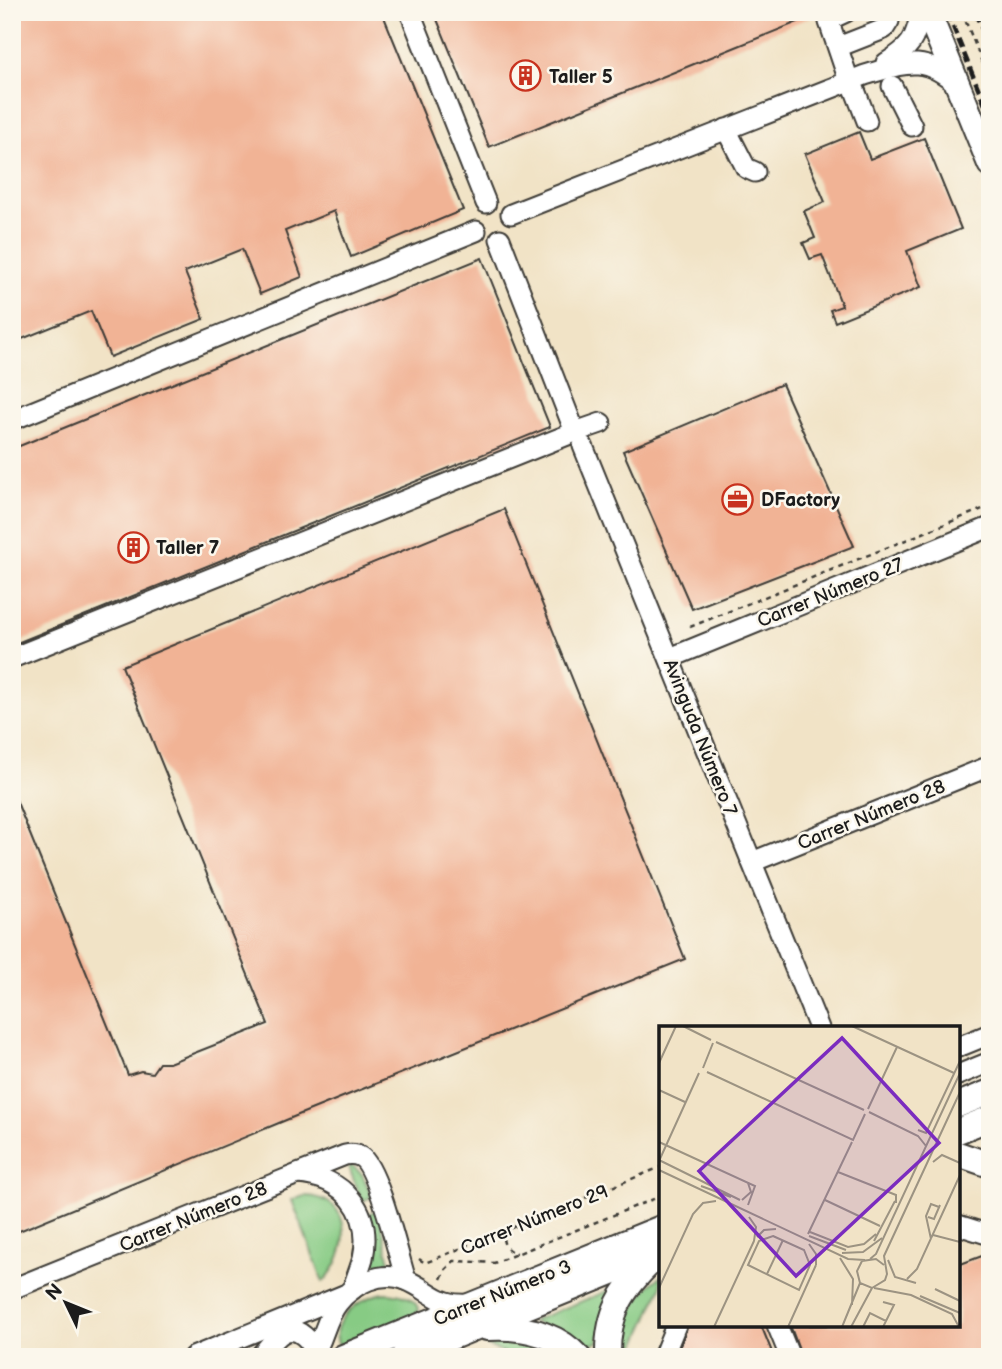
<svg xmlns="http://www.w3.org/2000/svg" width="1002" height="1369" viewBox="0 0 1002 1369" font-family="'Balsamiq Sans',sans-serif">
<rect width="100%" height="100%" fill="#fbf7ec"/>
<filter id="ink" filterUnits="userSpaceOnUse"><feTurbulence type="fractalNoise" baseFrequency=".0143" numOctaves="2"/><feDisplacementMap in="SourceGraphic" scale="14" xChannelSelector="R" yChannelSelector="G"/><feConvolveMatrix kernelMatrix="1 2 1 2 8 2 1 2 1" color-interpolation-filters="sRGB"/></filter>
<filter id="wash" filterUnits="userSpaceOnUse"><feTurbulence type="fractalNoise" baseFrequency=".00686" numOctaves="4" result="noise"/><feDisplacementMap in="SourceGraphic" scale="28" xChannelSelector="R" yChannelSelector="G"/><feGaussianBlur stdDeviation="1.57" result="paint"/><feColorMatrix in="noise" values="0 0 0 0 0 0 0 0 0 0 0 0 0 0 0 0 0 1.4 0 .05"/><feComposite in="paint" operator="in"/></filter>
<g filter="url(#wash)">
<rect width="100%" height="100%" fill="#f1e3c6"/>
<g fill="#87cb84" stroke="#527450" stroke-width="2">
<polygon points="351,1165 362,1174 372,1197 362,1201 349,1168"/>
<path d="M304,1196C355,1196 352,1253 323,1282L292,1200Z"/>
<polygon points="378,1210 390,1262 373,1265 368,1214"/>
<path d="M661,1276V1288L631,1357H626C620,1324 635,1295 661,1276Z"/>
<polygon points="620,1286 598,1342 583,1347 532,1321"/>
<path d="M383,1293C397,1293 415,1295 419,1311L412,1317L339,1345C327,1319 362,1298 383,1293Z"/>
<polygon points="509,1342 537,1348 554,1357 513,1357 486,1345"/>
</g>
<g id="blocks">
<g fill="#f1b395">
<polygon points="12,12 382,12 463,210 351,257 334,211 285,231 302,277 260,294 242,249 185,272 204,319 110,357 91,311 12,343"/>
<polygon points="434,12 820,12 820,13 489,147"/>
<polygon points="859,132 870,159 924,138 961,229 907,251 921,287 835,322 830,310 842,306 822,255 810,259 803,243 815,238 804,211 825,202 805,154"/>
<polygon points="482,258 550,427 12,645 12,449"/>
<polygon points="782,384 854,546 692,609 623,451"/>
<polygon points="504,509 685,959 303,1113 12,1234 12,790 128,1075 141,1071 152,1073 159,1063 169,1063 268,1024 122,666"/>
<polygon points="990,1253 990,1357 802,1357 790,1325 958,1325 958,1265"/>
<polygon points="688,1325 761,1325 774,1357 676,1357"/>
</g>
</g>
</g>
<g filter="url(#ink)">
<use href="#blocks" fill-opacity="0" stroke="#3c3a36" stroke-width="2"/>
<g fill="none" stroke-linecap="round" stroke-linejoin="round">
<defs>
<g id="minor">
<polyline points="410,12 486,203"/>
<polyline points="846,12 831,19 829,22 849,81"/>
<polyline points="838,47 884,29 889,21 886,12"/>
<path d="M886,63C911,47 915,41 921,12"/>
<polyline points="851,80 867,121"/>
<polyline points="892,86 912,126"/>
<polyline points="726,129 746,168 755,172"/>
<path d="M511,214L865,75C906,63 923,54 958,85"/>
<polyline points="12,420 476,231"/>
<polyline points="575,432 601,423"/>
<polyline points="583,446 819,1028"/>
<polyline points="12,658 575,432 500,239"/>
<polyline points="670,658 990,527"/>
<polyline points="752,862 990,766"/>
<polyline points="958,1047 990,1034"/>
<polyline points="958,1075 990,1062"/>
<path d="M298,1174C343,1177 373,1211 363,1258C360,1268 356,1279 352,1290"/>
<polyline points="958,1225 990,1235"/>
<path d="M12,1289L345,1155C350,1154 356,1154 361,1157C378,1167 399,1258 406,1280"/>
<polyline points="777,1325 790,1357"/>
<polyline points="193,1357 344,1295"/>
<path d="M259,1357C272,1345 284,1319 304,1336C311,1342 313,1347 313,1356"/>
<path d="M312,1357C324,1340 325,1319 338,1303C354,1283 381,1270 406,1280C432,1291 439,1307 471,1304"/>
<polyline points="663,1357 676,1325"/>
</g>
<g id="major">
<polyline points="928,12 990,164"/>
<polyline points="958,1105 990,1092"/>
<polyline points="958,1131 990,1118"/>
<polyline points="958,1154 990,1165"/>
<path d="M487,1328C520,1326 555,1332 578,1357"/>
<polyline points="343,1357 661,1228"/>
<polyline points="403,1357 661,1252"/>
<path d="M608,1357C607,1313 622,1289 653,1260"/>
</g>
</defs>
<use href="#minor" stroke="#3c3a36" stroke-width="23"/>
<use href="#major" stroke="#3c3a36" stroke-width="28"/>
<g stroke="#3c3a36" stroke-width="2.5" stroke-dasharray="5 5" stroke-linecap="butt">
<polyline points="962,12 990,82"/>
<polyline points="690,627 990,506"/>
<path d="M508,1231L503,1236C503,1246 508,1252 517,1253"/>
<polyline points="419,1259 425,1263 661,1167"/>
<polyline points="441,1279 445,1270 454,1261 494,1263 661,1196"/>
</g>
<use href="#minor" stroke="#fff" stroke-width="19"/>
<use href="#major" stroke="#fff" stroke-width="24"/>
<g stroke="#1c1c1c" stroke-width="4.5" stroke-dasharray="10 5" stroke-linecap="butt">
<polyline points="947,12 990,117"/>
<polyline points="975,12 990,48"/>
</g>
</g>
</g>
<defs>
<symbol id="building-ring" viewBox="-11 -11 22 22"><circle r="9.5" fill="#fbf7ec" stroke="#c8321e" stroke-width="1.5"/><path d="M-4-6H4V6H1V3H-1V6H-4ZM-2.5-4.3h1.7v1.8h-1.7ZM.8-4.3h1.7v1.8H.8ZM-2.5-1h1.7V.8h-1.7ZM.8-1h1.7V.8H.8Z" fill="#c8321e"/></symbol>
<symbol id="office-ring" viewBox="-11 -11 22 22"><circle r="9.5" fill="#fbf7ec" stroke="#c8321e" stroke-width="1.5"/><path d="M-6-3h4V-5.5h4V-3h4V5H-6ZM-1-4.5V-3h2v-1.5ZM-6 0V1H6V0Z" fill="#c8321e"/></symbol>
</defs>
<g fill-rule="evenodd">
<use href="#building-ring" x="508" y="58" width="35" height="35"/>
<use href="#office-ring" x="720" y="482" width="35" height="35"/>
<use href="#building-ring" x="116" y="530" width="35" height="35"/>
</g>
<g text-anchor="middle" stroke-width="5" stroke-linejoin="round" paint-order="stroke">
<g font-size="19" font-weight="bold" fill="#1c1c1c" stroke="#fbf7ec" text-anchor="start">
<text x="549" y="83">Taller 5</text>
<text x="761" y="506">DFactory</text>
<text x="156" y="554">Taller 7</text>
</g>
<g font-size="19" fill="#1c1c1c" stroke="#fbf7ec">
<text transform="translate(830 592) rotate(-22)" y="7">Carrer Número 27</text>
<text transform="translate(701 737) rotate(68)" y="7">Avinguda Número 7</text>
<text transform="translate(871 814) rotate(-22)" y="7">Carrer Número 28</text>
<text transform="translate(193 1216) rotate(-22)" y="7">Carrer Número 28</text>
<text transform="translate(534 1219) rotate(-22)" y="7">Carrer Número 29</text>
<text transform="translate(502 1292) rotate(-22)" y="7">Carrer Número 3</text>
</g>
</g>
<g transform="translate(659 1026)">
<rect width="301" height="301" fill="#f1e3c6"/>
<path fill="none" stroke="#9c9382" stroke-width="2" d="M24,0L52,14M193,0L295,47M57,16L205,84M0,37L17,0M44,42L54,17M48,46L194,114L206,88M0,64L26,76M209,83L238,21M210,86L259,110L267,120M259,104L267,107L301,35M0,116L96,160L89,179M0,134L81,174M0,135L40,47M274,136L283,129L301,137M0,144L189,233L206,234M179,146L237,169V177M42,160L72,171M83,174L92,166L89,157M166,174L221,200M90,191L97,201L95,215M269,191L275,193L281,179M151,206L189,221L205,218L217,208M149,208L193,116M274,209L301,216M114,210L145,224L151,239L140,264L89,239L100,215ZM150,210L187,224M98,211L105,204L117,203M272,213L267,190L272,178L280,181M215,215L236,175M150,218L157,228V239M183,227L204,226L223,212M181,232L194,253L193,279M211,233L217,228L301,47M229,234L236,251L257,257M225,239L217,233L203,235L198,245L201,257L213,262L226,254L228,248L225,230L301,66M108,248L124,214M248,253L258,243L301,149M0,262L34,188L44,177L57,175M215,262L252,269L293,288L300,301M276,263L301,275M261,270L301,287M224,276L235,279L227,295M55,301L95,215M129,301L157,239M183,301L201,257M192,301L213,262M204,301L211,287L227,295L224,301"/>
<path fill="#7b2cbf" fill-opacity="0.15" stroke="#7b2cbf" stroke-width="3.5" d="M183,12L280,117L137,250L40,145Z"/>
<rect width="301" height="301" fill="none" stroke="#1c1c1c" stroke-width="3.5"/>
</g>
<rect width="1002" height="1369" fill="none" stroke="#fbf7ec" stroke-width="42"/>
<g transform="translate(66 1303) rotate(313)" stroke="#fbf7ec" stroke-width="5" paint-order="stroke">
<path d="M0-5L12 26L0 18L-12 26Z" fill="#1c1c1c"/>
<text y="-10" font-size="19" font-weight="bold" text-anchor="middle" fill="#1c1c1c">N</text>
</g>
</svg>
